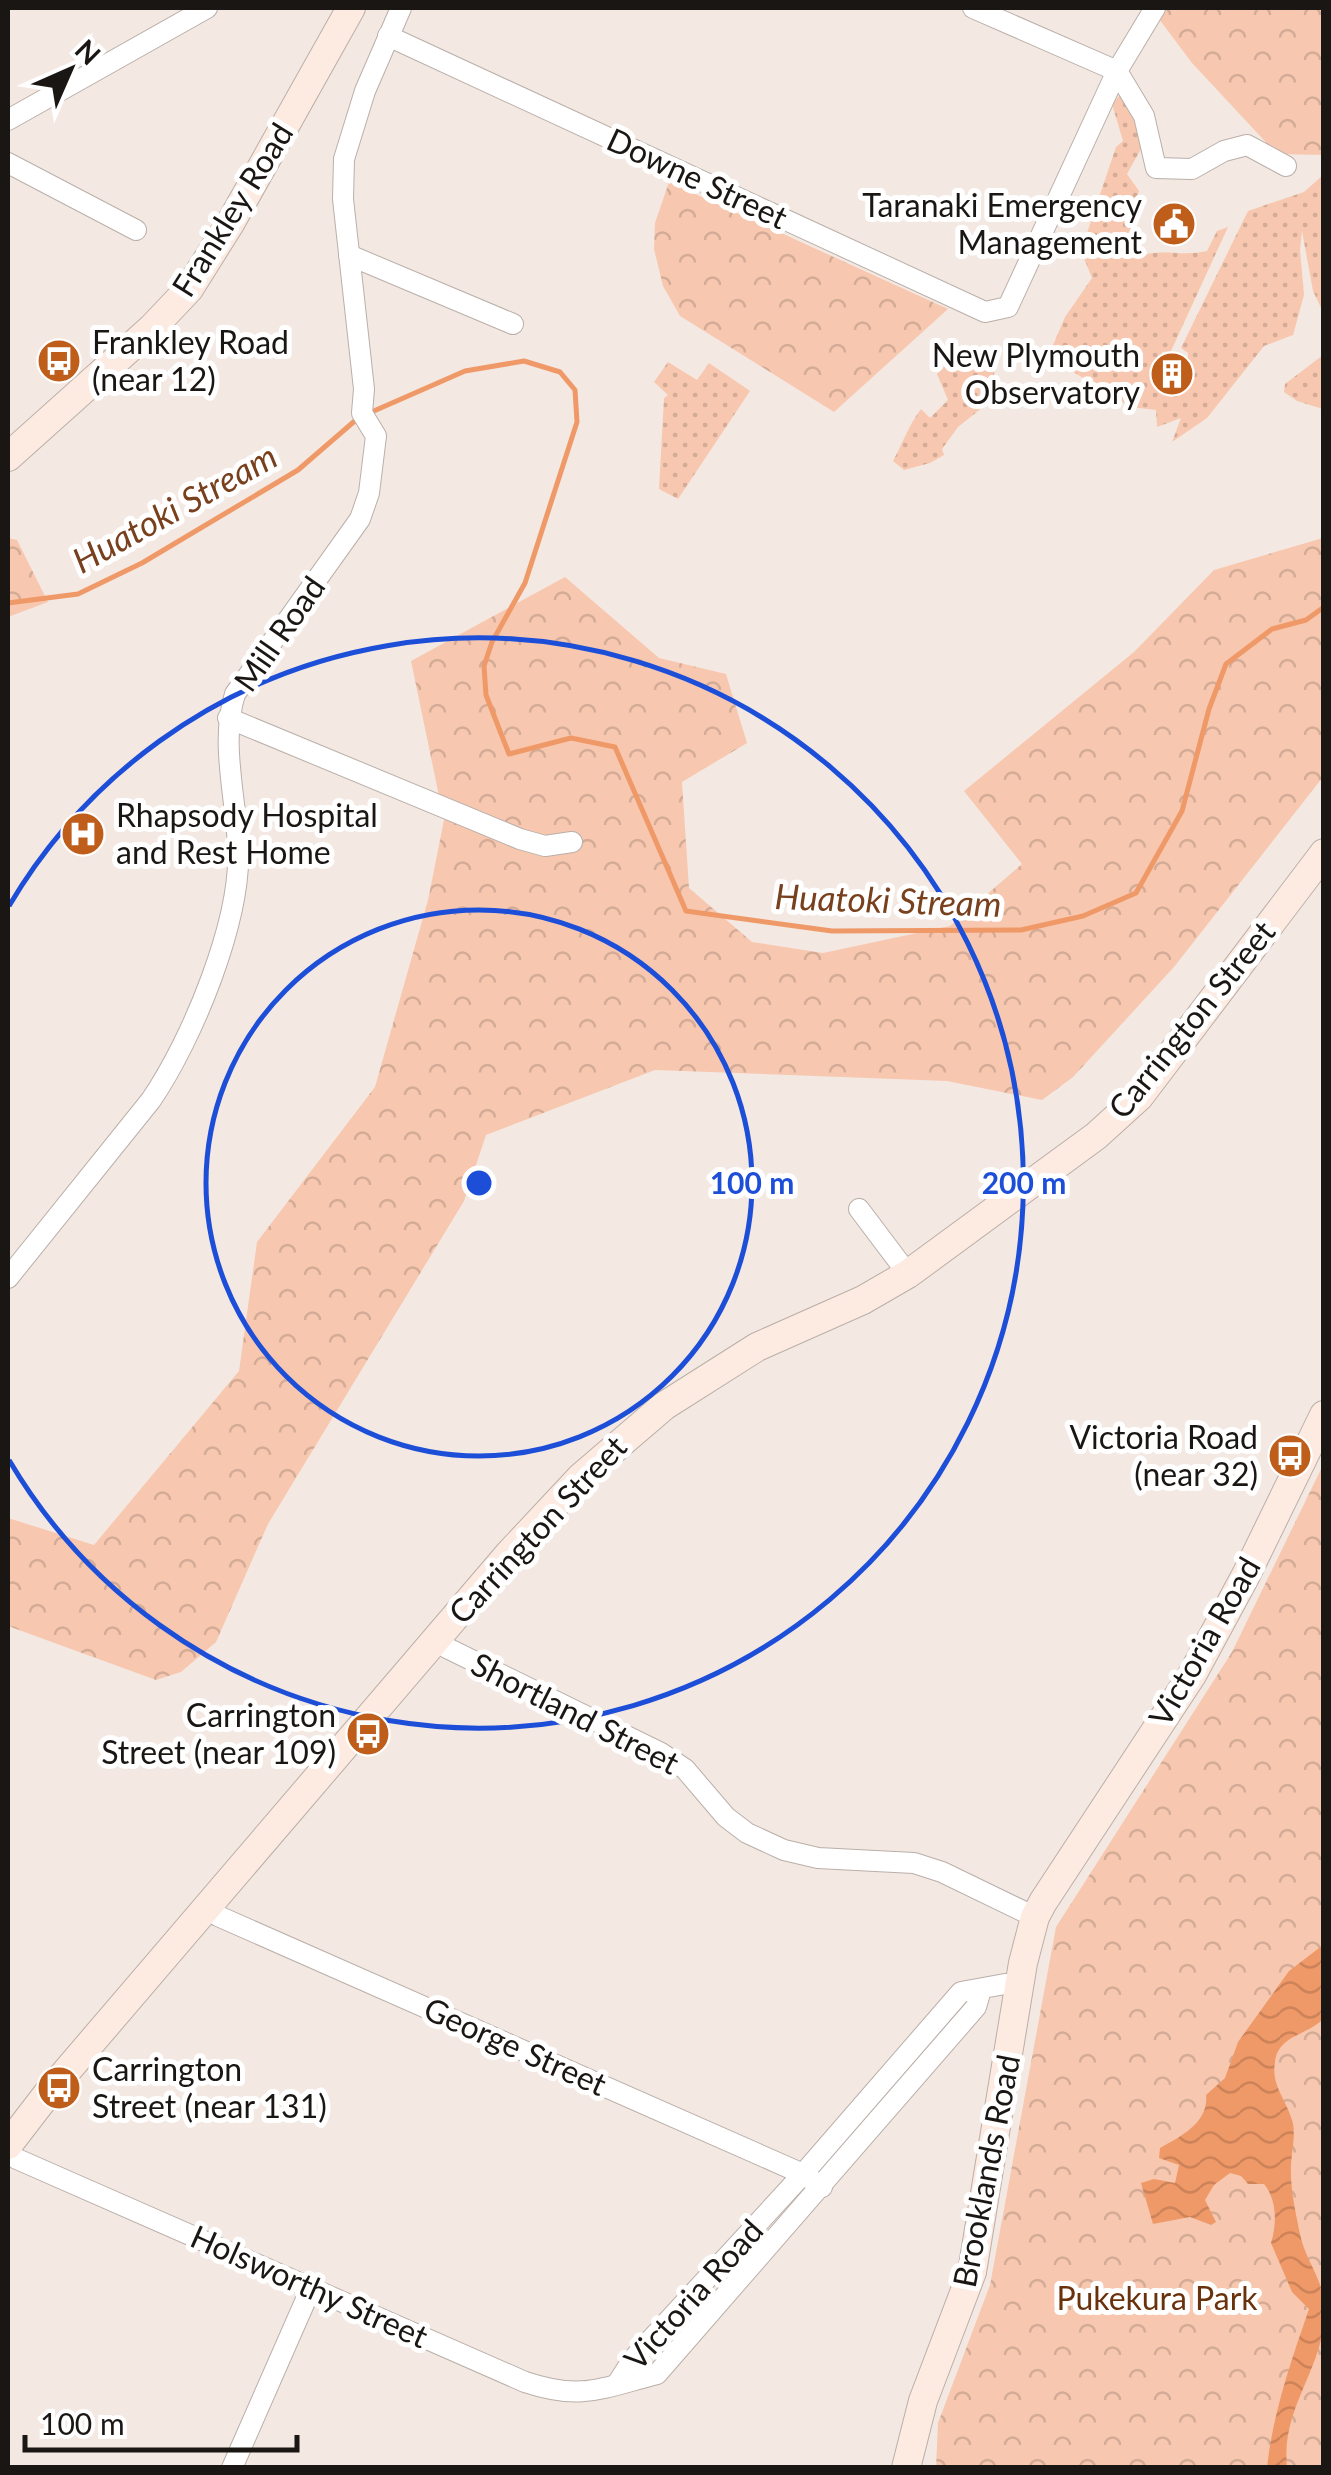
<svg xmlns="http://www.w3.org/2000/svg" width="1331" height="2475" viewBox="0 0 1331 2475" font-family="Lato,sans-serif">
<defs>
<pattern id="grass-dots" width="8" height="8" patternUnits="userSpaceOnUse" patternTransform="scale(2.5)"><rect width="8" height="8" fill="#f7c8af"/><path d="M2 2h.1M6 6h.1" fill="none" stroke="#d3ab96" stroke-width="1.8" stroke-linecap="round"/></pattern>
<pattern id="forest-crowns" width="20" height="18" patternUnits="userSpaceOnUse" patternTransform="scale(2.5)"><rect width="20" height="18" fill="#f7c8af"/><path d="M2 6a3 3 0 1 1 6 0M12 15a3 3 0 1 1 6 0" fill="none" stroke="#d3ab96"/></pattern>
<pattern id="water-waves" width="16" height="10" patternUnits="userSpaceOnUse" patternTransform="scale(2.5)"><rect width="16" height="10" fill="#f09968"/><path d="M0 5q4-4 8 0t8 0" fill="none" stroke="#cd8359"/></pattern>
</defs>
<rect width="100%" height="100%" fill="#f4e8e2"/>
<g fill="url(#grass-dots)">
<path d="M1120,95L1130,100L1141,149L1127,174L1139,191C1131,215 1128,234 1141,256C1161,248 1181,257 1207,251L1217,231L1228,227L1171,351L1162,352L1163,392L1175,391V382H1188V353L1181,348L1248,211L1304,192L1323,175V312L1313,291L1302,231L1300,250L1304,295L1293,335L1264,346L1207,418L1172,442L1181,418L1157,427L1156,410L1131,407L1070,370L1050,352L1065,317L1092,278L1081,251L1116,147L1123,141L1112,104Z"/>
<path d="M982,347L999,352L1000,356L983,407L958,427L942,449L944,455L930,463L904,470L893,461C903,443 908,426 921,409L930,418L948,400L937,374L944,367L956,368Z"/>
<polygon points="1323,355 1323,409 1297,401 1284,392 1285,384"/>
<polygon points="668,362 697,380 709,363 750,391 678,499 659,489 664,398 668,395 654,382"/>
</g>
<g fill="url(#forest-crowns)">
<polygon points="1160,8 1323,8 1323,155 1277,154 1192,63 1156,15"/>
<polygon points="669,182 948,309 834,412 680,316 663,286 654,249 655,223"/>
<polygon points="8,538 17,540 48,602 8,617"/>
<polygon points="1323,538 1323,777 1174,967 1073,1077 1042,1100 947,1081 655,1070 486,1135 464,1201 268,1524 216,1642 181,1672 156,1680 8,1626 8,1518 94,1545 239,1371 257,1242 375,1087 428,900 444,820 411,661 565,577 659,658 726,674 747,743 682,782 689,888 752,942 823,953 950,926 1022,864 964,791 1134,652 1214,570"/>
<polygon points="1323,1465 1323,2467 936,2468 938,2423 990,2285 1056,1927 1232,1652"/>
</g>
<path fill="url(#water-waves)" d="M1323,1945V2019C1308,2035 1278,2035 1275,2062C1271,2086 1286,2099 1292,2120C1297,2135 1290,2156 1291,2173C1291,2193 1296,2214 1300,2234C1304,2256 1320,2276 1324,2299C1331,2363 1280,2403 1287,2467H1267C1273,2413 1291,2361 1309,2309L1292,2292L1271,2243C1277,2223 1277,2200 1264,2184H1248L1241,2176L1230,2173L1214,2185L1205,2200L1216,2222L1211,2225L1190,2217L1153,2224L1141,2183L1154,2179L1175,2183L1179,2165L1159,2158L1160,2148C1182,2136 1209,2122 1206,2095L1225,2078L1238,2042L1289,1971Z"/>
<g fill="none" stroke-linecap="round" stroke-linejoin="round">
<g stroke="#f09968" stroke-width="5">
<polyline points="367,414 465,371 524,361 560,372 575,390 577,422 525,583 492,642 484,666 486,695 509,754 571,738 615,747 686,911 832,931 1021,930 1083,916 1136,893 1182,811 1209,709 1226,664 1272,629 1306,620 1324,607"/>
<polyline points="8,603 78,594 142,563 298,470 357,419"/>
</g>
<defs>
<g id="street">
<polyline points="973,8 1117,71 1144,116 1156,168 1192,169 1224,151 1247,145 1286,166"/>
<polyline points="388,36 985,312 1008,307 1117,71 1155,8"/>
<polyline points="8,120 207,8"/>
<polyline points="8,163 136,230"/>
<polyline points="349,255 513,324"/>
<polyline points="228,718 520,839 545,846 572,842"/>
<polyline points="859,1209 908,1274"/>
<path d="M8,1278L151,1100C192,1040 242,920 238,847C236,797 220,742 235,694L360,519L369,493L376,436L362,413L364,389L343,199L344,159L365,91L401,8"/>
<polyline points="436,1639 447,1648 661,1753 685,1769 726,1817 747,1833 784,1850 818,1858 914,1863 942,1872 1035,1917"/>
<polyline points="207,1908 218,1916 803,2174 822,2187"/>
<path d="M8,2152L17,2159L525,2382C582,2401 602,2388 657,2374L976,2007L981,1990"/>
<polyline points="617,2384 633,2359 803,2174 961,1992 1005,1984 1022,1986"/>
<polyline points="232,2468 311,2288"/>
</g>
<g id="secondary">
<polyline points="8,457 152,328 189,289 231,222 351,8"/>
<polyline points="8,2145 48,2093 508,1555 580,1478 664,1406 757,1347 863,1300 908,1274 1096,1136 1139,1097 1324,853"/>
<polyline points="906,2468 923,2401 972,2272 1023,1963 1035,1917 1043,1902 1192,1675 1246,1575 1324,1415"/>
</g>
</defs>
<use href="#street" stroke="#baafa9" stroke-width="22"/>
<use href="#secondary" stroke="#baafa9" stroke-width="30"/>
<use href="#street" stroke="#fff" stroke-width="20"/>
<use href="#secondary" stroke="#fdebe1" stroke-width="28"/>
</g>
<g fill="none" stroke="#1d4ed8" stroke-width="5">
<circle cx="479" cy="1183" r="273"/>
<path d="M9 906A545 545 0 1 1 9 1460"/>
</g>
<defs>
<symbol id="civic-disc" viewBox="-11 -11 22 22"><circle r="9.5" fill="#bf5e1b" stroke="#fff"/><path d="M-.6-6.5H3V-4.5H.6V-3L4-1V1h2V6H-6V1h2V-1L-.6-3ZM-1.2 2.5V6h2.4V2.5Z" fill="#fff"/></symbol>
<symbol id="bus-disc" viewBox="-11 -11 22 22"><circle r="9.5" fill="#bf5e1b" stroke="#fff"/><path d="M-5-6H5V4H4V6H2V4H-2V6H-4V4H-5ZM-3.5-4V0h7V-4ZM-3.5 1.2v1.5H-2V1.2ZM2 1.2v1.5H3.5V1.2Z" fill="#fff"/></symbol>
<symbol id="building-disc" viewBox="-11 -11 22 22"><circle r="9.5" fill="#bf5e1b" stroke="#fff"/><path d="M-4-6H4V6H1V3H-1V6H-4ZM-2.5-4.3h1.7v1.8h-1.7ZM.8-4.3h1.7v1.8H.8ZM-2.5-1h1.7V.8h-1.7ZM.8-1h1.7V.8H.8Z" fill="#fff"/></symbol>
<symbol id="hospital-disc" viewBox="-11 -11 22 22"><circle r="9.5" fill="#bf5e1b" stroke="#fff"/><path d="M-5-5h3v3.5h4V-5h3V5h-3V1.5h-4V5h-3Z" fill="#fff"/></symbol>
</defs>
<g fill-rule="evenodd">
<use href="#civic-disc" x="1149" y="199" width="50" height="50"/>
<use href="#bus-disc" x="34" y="336" width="50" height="50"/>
<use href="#building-disc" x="1147" y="349" width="50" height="50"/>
<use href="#hospital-disc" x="58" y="809" width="50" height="50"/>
<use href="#bus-disc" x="1265" y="1431" width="50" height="50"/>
<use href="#bus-disc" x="343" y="1709" width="50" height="50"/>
<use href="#bus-disc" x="34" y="2063" width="50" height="50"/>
</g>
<g text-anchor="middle" stroke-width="10" stroke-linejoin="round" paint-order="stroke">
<g font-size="32" fill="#1a1614" stroke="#fff">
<text transform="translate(697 179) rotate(25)" y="11">Downe Street</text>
<text transform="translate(233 210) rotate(-58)" y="11">Frankley Road</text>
<text transform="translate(280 634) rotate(-55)" y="11">Mill Road</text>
<text transform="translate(1192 1020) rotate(-51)" y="11">Carrington Street</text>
<text transform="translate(538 1530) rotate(-47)" y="11">Carrington Street</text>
<text transform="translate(1205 1642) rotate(-60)" y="11">Victoria Road</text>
<text transform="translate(575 1714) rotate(27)" y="11">Shortland Street</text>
<text transform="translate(515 2047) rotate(24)" y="11">George Street</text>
<text transform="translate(987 2171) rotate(-79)" y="11">Brooklands Road</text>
<text transform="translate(309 2287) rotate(24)" y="11">Holsworthy Street</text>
<text transform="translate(694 2295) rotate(-48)" y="11">Victoria Road</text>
</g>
<g font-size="32" fill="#1a1614" stroke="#fff" text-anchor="end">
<text x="1142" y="217">Taranaki Emergency<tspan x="1142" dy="37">Management</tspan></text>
<text x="92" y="354" text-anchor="start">Frankley Road<tspan x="92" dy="37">(near 12)</tspan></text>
<text x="1140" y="367">New Plymouth<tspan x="1140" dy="37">Observatory</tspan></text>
<text x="116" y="827" text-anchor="start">Rhapsody Hospital<tspan x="116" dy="37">and Rest Home</tspan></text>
<text x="1258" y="1449">Victoria Road<tspan x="1258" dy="37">(near 32)</tspan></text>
<text x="336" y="1727">Carrington<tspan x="336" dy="37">Street (near 109)</tspan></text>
<text x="92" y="2081" text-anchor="start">Carrington<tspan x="92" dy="37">Street (near 131)</tspan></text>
</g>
<g font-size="32" fill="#69320d" stroke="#fff">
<text x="1157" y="2310">Pukekura Park</text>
</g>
<g font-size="35" font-style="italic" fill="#79401e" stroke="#fff">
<text transform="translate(175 509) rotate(-29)" y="12">Huatoki Stream</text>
<text transform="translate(888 901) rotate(2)" y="12">Huatoki Stream</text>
</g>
</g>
<circle cx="479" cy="1183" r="15" fill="#1d4ed8" stroke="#fff" stroke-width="5"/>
<g font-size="30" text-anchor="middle" font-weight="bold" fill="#1d4ed8" stroke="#fff" stroke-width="10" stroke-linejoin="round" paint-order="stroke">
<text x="752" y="1194">100 m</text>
<text x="1024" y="1194">200 m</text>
</g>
<rect width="1331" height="2475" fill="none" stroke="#1a1614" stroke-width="20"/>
<g transform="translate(70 70) rotate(45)" stroke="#ffffff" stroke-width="8" paint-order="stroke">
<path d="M0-8L18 38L0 25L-18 38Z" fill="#1a1614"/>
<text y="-15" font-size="28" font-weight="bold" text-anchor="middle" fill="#1a1614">N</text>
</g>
<path d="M25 2435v15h272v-15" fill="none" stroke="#1a1614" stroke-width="5"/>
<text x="40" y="2435" font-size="30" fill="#1a1614" stroke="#ffffff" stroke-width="8" paint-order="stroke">100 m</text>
</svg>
